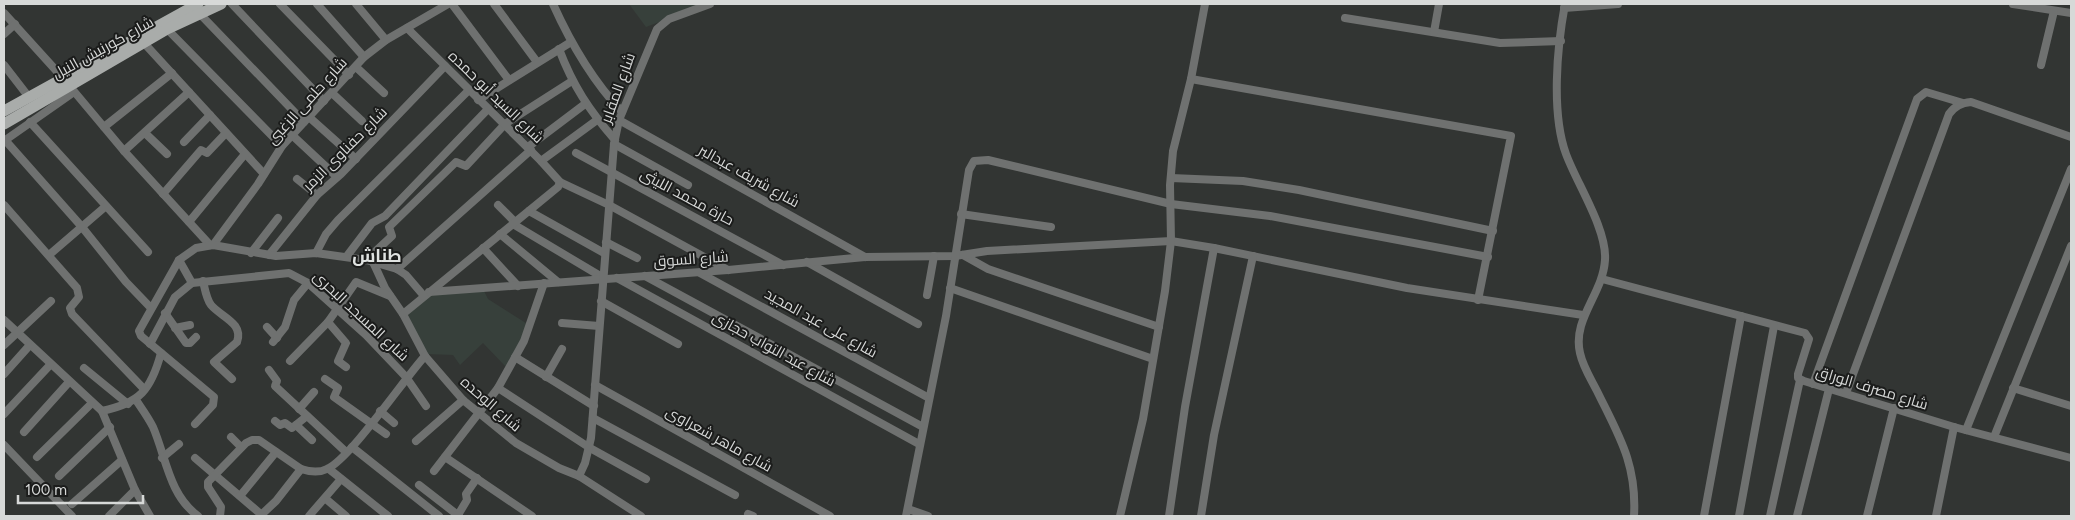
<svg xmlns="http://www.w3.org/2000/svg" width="2075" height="520" viewBox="0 0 2075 520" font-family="Figtree,Cairo,sans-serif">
<rect width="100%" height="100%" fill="#323533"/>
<g fill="#37403b">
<polygon points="629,4 707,4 646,27"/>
<polygon points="484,291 488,299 529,325 506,367 483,343 460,365 453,355 426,354 408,315 429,295"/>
</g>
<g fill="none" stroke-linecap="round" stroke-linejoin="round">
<g stroke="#6f7170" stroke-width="8">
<polyline points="232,4 324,101"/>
<polyline points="280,4 349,75"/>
<polyline points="317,4 364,57"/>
<polyline points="356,4 386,40"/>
<polyline points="452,4 509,80"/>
<polyline points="494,4 537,62"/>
<path d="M553,4C571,44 592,80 622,112"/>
<path d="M1565,4C1557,47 1551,113 1566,154C1577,184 1607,229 1605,260C1603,294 1572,319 1580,353C1583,367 1591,379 1597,391C1619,436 1637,464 1634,516"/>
<polyline points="2013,4 2071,13"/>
<polyline points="1564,8 1618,4"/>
<polyline points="4,13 62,77 124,151 210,245"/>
<polyline points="199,13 304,122"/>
<polyline points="1345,18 1500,43 1561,41"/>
<polyline points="167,29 282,146"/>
<polyline points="1434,32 1439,4"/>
<polyline points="4,34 15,24"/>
<polyline points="144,43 264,174"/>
<path d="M559,49C573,86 589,110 615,140"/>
<polyline points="4,65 28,96"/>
<polyline points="2041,65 2054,11"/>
<polyline points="356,67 384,93"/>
<polyline points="1191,79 1511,136 1478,300"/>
<polyline points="332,93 362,121"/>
<polyline points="478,100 571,42"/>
<polyline points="309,117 356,159"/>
<polyline points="619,120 865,257"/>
<polyline points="30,122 148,252"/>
<polyline points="104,127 172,73"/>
<polyline points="145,133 167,154"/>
<polyline points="292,135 337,177"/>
<polyline points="5,140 82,227 126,282 150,307"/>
<polyline points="4,141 74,92"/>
<polyline points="184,142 210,115"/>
<polyline points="614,144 688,185"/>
<polyline points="528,147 585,104"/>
<polyline points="124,151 189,92"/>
<polyline points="576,153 783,265"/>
<polyline points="541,161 597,120"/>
<polyline points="1171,178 1243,181 1299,190 1493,231"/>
<polyline points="297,179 317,195"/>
<polyline points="560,182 609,205 728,270"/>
<polyline points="163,194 201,150 207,153 226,133"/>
<polyline points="4,205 77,288 79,297 70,308 72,314 144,389"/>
<polyline points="498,205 515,222"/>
<polyline points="529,211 604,253"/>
<polyline points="961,214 1051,227"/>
<polyline points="189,222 245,154"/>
<polyline points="513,224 602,277"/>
<polyline points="500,234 558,282"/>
<polyline points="606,242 637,258"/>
<polyline points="213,245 258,184 282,146 364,57 386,40 448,4"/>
<polyline points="483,248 518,286"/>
<polyline points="251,253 278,218"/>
<polyline points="316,253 326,234 338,220 469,90"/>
<polyline points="49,255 106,206"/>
<polyline points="269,255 317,195 341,174 445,66"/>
<polyline points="963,255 988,269 1159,327"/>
<polyline points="347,256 372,223 385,216 488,109"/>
<polyline points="179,260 192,283"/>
<polyline points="366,260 392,236 389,227 456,162 466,166 505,124 572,81"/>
<polyline points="373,262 385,288 403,314 425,356 463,400 516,443 559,468 579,476 641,516"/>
<polyline points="807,262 918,324"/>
<polyline points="397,269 531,150"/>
<polyline points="700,273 929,398"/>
<polyline points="645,276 923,427"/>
<polyline points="617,278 919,444"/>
<polyline points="1602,279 1805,333 1809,339 1798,374 1798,378 1804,381 1954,427 2071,458"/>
<path d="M203,281C205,289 206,298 211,305C221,317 244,323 237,342L214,362L232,379"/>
<polyline points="950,288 1153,359"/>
<polyline points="429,292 728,270 865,257 955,256 987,251 1171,241 1214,248 1407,288 1583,315"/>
<polyline points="927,295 934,256"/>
<polyline points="601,301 678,344"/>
<polyline points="165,313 186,343 190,343 196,337"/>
<polyline points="403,314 558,187 560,182 541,161 407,28"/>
<polyline points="4,320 102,411 135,490 150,516"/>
<polyline points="328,322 346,343 338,361 346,367"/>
<polyline points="562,323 599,326"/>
<polyline points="267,327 277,338"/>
<polyline points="175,328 190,325"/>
<polyline points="273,342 285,327 294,300 308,283"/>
<polyline points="150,344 175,297 192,283 289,273 308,283 366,335 406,377 426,406"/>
<polyline points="4,345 51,301"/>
<polyline points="515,357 594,406"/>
<polyline points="290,361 328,322 356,282 390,296"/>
<polyline points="84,368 128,404"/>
<polyline points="269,370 277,381 275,386 346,452"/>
<polyline points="4,374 29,346"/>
<polyline points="546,377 562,349"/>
<polyline points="325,379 338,388 334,397 386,434"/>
<polyline points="1813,384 1917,99 1926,92 1963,103"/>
<polyline points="595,385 830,516"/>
<polyline points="498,388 590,448 646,479"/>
<polyline points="2013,388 2071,406"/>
<path d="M1846,393L1949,114C1955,106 1961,103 1971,102L2071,137"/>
<path d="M136,400C142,409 148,417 153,427C166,457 169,495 198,516"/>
<polyline points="299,409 314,392"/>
<path d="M102,411C140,403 151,390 161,353"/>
<polyline points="380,411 394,423"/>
<polyline points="4,414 50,365"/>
<polyline points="593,418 735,495"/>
<polyline points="275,421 280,425 285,423 292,428 307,416"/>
<polyline points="195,424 213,405 214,397 141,336 139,331 179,260 196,248 213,245 276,256 316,253 366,260 397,269 406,275 424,296"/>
<polyline points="296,425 312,440"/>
<polyline points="1966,430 2071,169"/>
<polyline points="24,432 69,382"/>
<polyline points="231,437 241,447"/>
<polyline points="1994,437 2071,246"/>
<polyline points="416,441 463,400"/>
<polyline points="4,445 72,516"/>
<polyline points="352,447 439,516"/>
<polyline points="37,457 92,403"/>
<polyline points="445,457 532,516"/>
<polyline points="162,458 179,444"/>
<polyline points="195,458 263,516"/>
<polyline points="329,469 388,516"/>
<polyline points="434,471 498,388 524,341 544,283"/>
<polyline points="59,476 110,427"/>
<polyline points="579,476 585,463 591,438 614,144 619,120 657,29 669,19 710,4"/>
<polyline points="419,485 459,516"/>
<polyline points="240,496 276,452"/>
<polyline points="326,499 346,516"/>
<polyline points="72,504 122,460"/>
<polyline points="908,509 928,516"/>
<polyline points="748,514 753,516"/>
<polyline points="458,515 467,500 466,494 477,478"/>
<polyline points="109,516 135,490"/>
<path d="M220,516L221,507L208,487V482L246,443L252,440H259L301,469C310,472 319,473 327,469C350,459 404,379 425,356"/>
<polyline points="260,516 276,501 301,469"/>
<polyline points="309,516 341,479"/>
<polyline points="906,516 946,316 969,170 974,161 988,160 1171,204 1270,216 1488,257"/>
<polyline points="1120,516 1143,419 1165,291 1171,241 1170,185 1173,151 1191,79 1205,4"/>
<polyline points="1169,516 1185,407 1214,248"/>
<polyline points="1201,516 1214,435 1253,256"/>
<polyline points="1704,516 1741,316"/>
<polyline points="1739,516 1774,326"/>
<polyline points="1770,516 1800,380"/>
<polyline points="1797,516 1829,389"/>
<polyline points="1867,516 1894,408"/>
<polyline points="1936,516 1954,427"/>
</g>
<g stroke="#a9acaa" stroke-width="11">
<polyline points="4,111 198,4"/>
<polyline points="4,124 167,29 221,4"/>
</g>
</g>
<g text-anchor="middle" stroke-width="4" stroke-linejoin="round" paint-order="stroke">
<g font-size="15" fill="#d7d9d8" stroke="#1b1c1b">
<text transform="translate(103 48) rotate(-29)" y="5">شارع كورنيش النيل</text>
<text transform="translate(618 88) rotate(-70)" y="5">شارع المقابر</text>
<text transform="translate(496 97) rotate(44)" y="5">شارع السيد أبو حمده</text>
<text transform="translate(307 101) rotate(-48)" y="5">شارع حلمى الزغبى</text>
<text transform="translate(345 149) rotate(-45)" y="5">شارع حفناوى الزمر</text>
<text transform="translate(749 176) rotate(29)" y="5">شارع شريف عبدالبر</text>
<text transform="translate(687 197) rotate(28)" y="5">حارة محمد الليثى</text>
<text transform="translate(691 259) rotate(-4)" y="5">شارع السوق</text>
<text transform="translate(361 316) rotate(43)" y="5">شارع المسجد البحرى</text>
<text transform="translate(821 323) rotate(29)" y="5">شارع على عبد المجيد</text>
<text transform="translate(774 349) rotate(29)" y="5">شارع عبد التواب حجازى</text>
<text transform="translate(1872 388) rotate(17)" y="5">شارع مصرف الوراق</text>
<text transform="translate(491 404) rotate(41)" y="5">شارع الوحده</text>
<text transform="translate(719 439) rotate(29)" y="5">شارع ماهر شعراوى</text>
</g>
<g font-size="18" font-weight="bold" fill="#e0e3e1" stroke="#1b1c1b">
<text x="377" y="262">طناش</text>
</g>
</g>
<rect width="2075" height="520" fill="none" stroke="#d7d9d8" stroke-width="10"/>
<path d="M18 495v8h125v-8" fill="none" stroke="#d7d9d8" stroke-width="2.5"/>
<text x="25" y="495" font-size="15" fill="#d7d9d8" stroke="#1b1c1b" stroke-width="4" paint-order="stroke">100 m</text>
</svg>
